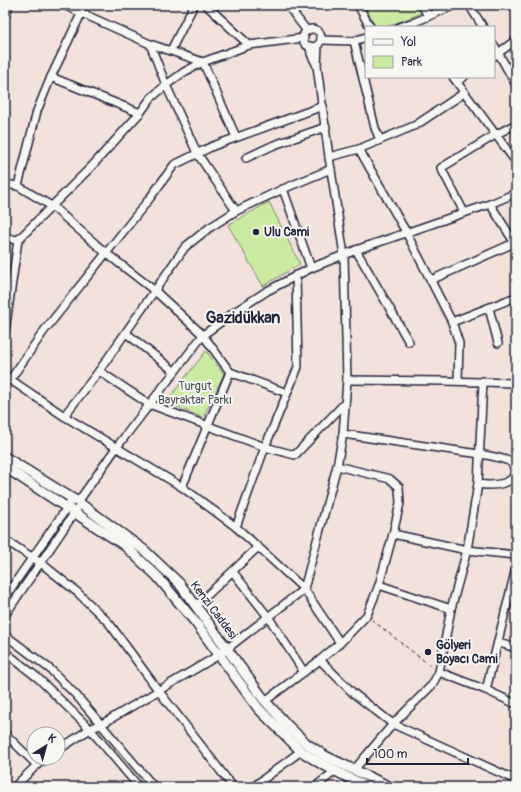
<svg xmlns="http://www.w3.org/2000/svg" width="521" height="792" viewBox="0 0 521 792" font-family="Pangolin,sans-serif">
<rect width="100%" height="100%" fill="#f3e2dc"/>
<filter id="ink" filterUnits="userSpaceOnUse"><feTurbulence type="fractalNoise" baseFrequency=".025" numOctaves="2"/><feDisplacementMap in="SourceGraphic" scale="8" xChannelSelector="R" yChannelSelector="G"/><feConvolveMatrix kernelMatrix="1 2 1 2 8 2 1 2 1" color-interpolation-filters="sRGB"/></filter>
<g filter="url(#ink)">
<g fill="#cceba2" stroke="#77866e">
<polygon points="364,5 417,5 422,13 386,27 376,27"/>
<polygon points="269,202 300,264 263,286 228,225"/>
<polygon points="206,351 224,374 203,418 166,402"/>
</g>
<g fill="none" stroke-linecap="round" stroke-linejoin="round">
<defs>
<g id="minor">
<polyline points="64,5 150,44 203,62 236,137"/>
<polyline points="206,5 249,45"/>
<polyline points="287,5 307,31"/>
<polyline points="358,5 370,27"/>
<polyline points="422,5 428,16"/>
<polyline points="469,5 483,27"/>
<polyline points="399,27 415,22 455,5"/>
<circle cx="312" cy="38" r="9"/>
<polyline points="321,40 354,41 366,37"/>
<polyline points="354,41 375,128 380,140"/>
<polyline points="150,44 166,85 197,153 236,211"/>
<polyline points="494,45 516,85"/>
<polyline points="310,46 311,54 317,66 318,45"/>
<polyline points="171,50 194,5"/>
<polyline points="494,56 516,40"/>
<polyline points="51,77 140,113"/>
<polyline points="453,77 516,162"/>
<polyline points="457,82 464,77"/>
<polyline points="359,149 406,232 452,322 516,297"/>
<polyline points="329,157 359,149 416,125 464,93"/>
<polyline points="246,158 274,145 326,127"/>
<polyline points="5,184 18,186 53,207 106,253 155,291 203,335 230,372 182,487"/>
<polyline points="18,186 37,111 51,77 81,14"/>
<polyline points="283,189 311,268"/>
<polyline points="490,204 516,245"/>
<polyline points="464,212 441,168 495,135 516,124"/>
<polyline points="5,238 18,240 92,166 140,113 151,98 166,85 184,72 203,62 249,45 304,38"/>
<polyline points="356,250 409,342"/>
<polyline points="431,280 514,243"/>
<polyline points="489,308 498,343"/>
<polyline points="452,322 459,343 458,381"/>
<polyline points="5,331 18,240"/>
<polyline points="126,333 174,371"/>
<polyline points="99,371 149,404 265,447 295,455 345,403"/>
<polyline points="230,372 287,393"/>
<polyline points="5,376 64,416 182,487 236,527 304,589 340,643"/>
<polyline points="10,380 44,331 150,198 174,165 213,146 323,106"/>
<polyline points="347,380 445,381 516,383"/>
<polyline points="64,416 99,371 185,247 209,228 236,211 283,189 331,169"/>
<path d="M343,434C379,439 416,445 452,450C469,453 489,454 506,460C510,461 513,464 514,468C519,486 489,486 478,484"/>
<polyline points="78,502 116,448 203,335 236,311 267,291 311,268 356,250 490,204 516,193"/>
<polyline points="236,527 265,447 298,367 296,275"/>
<polyline points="393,534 467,550 516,555"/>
<polyline points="5,540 41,563 77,592 109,623 158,690 233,787"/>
<polyline points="233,572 269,618 304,672"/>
<polyline points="379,585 451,609"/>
<polyline points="5,597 73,499"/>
<polyline points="196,606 258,547"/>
<polyline points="5,615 77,509"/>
<polyline points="5,635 50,669 76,695 154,787"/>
<polyline points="499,643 516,648"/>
<polyline points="5,652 38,678 90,729 139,787"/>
<polyline points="320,660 353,693 393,724 516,780"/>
<polyline points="439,672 486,690 516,704"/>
<polyline points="486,690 516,568"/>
<polyline points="265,701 320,660 340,643 367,615 379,585 393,534 400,503 399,487 390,479 337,466"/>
<polyline points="5,734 37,765"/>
<polyline points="58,750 90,729 102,724 219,655 304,589 337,466 343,434 347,380 344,255 329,157 317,66"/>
<polyline points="354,770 393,724 432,685 439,672 451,609 467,550 478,484 483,381"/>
<polyline points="14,787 37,765 47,758"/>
<polyline points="253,787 301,751"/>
<polyline points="315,787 335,771"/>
</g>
<g id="major">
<polyline points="5,14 8,5"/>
<polyline points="5,457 78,502 144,550 179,583 265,701 289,727 307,744 325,756 390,787"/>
<polyline points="5,467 124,545 157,576 196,623 258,708 301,751 320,763 367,787"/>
</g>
</defs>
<use href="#minor" stroke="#22223b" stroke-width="10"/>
<use href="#major" stroke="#22223b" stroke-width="12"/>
<polyline stroke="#22223b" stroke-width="1" stroke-dasharray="4 3" stroke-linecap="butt" points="372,620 432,667"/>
<use href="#minor" stroke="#f6f6f2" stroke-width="7"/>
<use href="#major" stroke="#f6f6f2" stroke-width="9"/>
</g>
</g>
<g fill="#22223b" stroke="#f6f6f2" stroke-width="1.5">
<circle cx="256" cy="232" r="4"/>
<circle cx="428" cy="652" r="4"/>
</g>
<g text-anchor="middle" stroke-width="4" stroke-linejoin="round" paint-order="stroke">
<g font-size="12" font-weight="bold" fill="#22223b" stroke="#f6f6f2" text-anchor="start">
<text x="264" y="236">Ulu Cami</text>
<text x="436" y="649">Gölyeri<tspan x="436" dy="14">Boyacı Cami</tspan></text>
</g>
<g font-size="12" fill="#4c5455" stroke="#f6f6f2">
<text x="195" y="390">Turgut<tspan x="195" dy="14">Bayraktar Parkı</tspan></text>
</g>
<g font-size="12" fill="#22223b" stroke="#f6f6f2">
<text transform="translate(214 610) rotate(53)" y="4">Kenzi Caddesi</text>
</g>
<g font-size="16" font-weight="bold" fill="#22223b" stroke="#f6f6f2">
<text x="243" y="323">Gazidükkan</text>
</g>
</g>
<rect width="521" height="792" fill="none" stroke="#f6f6f2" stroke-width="20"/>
<rect x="10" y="10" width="501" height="772" fill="none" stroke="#22223b" stroke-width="1.5" filter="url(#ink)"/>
<rect x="365" y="26" width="130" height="52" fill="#f6f6f2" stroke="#a1a1a9"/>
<rect x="373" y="39" width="20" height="6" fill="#f6f6f2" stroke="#a1a1a9"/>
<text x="401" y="46" font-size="12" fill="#22223b">Yol</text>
<rect x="373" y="56" width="20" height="12" fill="#cceba2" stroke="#a1a1a9"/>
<text x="401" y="66" font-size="12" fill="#22223b">Park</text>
<g transform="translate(46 746) rotate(37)"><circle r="19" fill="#f6f6f2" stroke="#a1a1a9"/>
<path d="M0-3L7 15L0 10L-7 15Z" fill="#22223b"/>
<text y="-6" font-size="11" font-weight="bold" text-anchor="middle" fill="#22223b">K</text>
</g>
<path d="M367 758v6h101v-6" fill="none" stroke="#22223b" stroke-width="2"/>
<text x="373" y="758" font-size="12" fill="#22223b" stroke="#f6f6f2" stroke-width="3" paint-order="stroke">100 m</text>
</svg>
